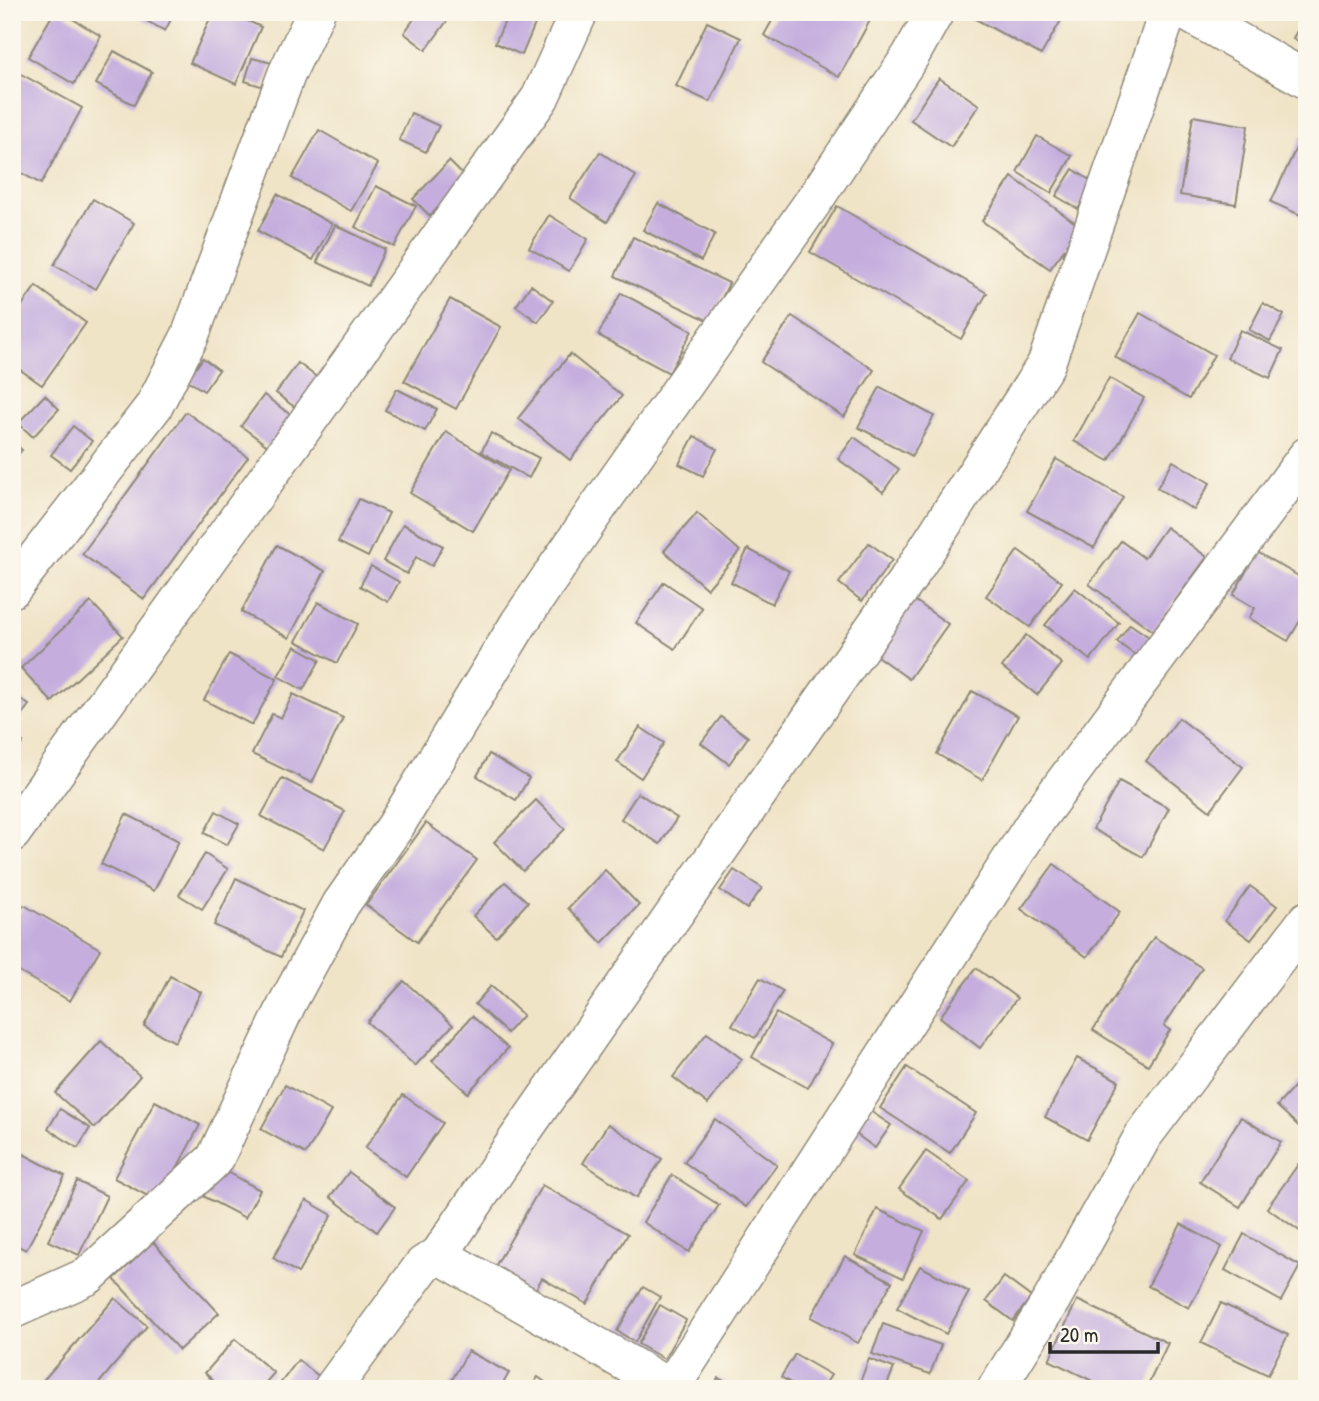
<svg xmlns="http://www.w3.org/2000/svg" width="1319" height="1401" viewBox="0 0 1319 1401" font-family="'Patrick Hand',sans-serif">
<rect width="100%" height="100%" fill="#fbf7ec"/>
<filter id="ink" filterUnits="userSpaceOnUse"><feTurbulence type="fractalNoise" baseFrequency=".0143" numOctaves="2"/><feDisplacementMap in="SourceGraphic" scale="14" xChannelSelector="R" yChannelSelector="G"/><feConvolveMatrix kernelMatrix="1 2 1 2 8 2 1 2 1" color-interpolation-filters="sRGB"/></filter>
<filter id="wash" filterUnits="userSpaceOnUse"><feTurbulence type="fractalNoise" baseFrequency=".00686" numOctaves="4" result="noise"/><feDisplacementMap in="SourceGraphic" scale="28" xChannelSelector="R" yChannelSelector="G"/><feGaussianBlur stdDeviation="1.57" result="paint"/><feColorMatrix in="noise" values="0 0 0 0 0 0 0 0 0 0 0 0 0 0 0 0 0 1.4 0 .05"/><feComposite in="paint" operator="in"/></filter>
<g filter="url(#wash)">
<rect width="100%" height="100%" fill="#f0e4c7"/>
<g id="blocks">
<g fill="#c5aede">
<polygon points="54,12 61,12 101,36 74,84 28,57"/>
<polygon points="130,12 175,12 165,31"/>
<polygon points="213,12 229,12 261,27 236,84 190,63"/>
<polygon points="419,12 449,12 452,14 426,50 404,33"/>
<polygon points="509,12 540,12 522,55 495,43"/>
<polygon points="777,12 868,12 873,15 839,77 764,35"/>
<polygon points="972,12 1055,12 1063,17 1041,55 970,16"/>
<polygon points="1307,14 1307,46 1293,38"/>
<polygon points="707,22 741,38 710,102 676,86"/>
<polygon points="114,51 152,72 134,105 96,84"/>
<polygon points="252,58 272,63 264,87 245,81"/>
<polygon points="12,69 82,108 41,184 12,168"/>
<polygon points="939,78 979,105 951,147 911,120"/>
<polygon points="411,113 439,126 426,152 399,140"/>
<polygon points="1193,116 1248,126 1236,204 1180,195"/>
<polygon points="319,130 378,164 351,211 292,178"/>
<polygon points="1303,133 1307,134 1307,218 1271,202"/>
<polygon points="1037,136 1072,156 1051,193 1017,172"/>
<polygon points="600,152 636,176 607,222 570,198"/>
<polygon points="449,161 466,178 430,216 413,199"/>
<polygon points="1073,169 1094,183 1078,209 1056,196"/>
<polygon points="1012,177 1081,227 1050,269 982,221"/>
<polygon points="376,186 416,206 394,247 355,227"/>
<polygon points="277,194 332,224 313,260 258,231"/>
<polygon points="93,199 134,223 96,289 54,265"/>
<polygon points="658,203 715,234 701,261 643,230"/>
<polygon points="837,206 987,293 961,339 810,252"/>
<polygon points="549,215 588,239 569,271 529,248"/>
<polygon points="335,225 385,249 368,286 317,262"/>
<polygon points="633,237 729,283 711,322 615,276"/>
<polygon points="531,285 553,301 538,322 516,306"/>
<polygon points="36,286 86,323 42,385 12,364 12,319"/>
<polygon points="621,293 692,331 669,373 598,335"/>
<polygon points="450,299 501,327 456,409 404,381"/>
<polygon points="1263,303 1284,315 1270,341 1249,330"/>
<polygon points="1140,313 1214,355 1189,399 1115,357"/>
<polygon points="792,316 874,370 844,417 761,362"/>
<polygon points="1240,330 1283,350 1270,378 1227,358"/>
<polygon points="570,354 622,396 570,460 518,418"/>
<polygon points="203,358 219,370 204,391 187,380"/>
<polygon points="298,363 323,382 301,412 276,393"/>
<polygon points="1109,378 1144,398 1109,461 1074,441"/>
<polygon points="880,387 934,416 912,456 858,427"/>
<polygon points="397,389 437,409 425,431 385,410"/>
<polygon points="45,395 59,409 33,437 18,423"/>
<polygon points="264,395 296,419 273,450 241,426"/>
<polygon points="186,412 248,457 144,599 82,554"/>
<polygon points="73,426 92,441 70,469 51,455"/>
<polygon points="446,432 509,470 473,531 410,493"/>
<polygon points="491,433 539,458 529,478 481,452"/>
<polygon points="694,436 717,449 703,476 679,464"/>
<polygon points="854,437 899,469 883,492 838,459"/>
<polygon points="12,442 22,450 12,462"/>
<polygon points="1056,459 1123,497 1094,548 1027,511"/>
<polygon points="1173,461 1210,483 1194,510 1157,488"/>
<polygon points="359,499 389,513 368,557 338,542"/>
<polygon points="697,513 740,551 707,589 664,551"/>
<polygon points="403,524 443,546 432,566 416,557 407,574 383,561"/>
<polygon points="1166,527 1207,557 1153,631 1089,584 1121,541 1144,558"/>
<polygon points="869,543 892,560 862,601 839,583"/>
<polygon points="277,545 325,571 289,638 241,612"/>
<polygon points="748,549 789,571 772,604 731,582"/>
<polygon points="1018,550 1062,582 1030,627 986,596"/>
<polygon points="1257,552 1307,581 1307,609 1288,641 1249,618 1255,608 1233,595"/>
<polygon points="371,566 399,582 388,602 360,586"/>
<polygon points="664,582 702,608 675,649 636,623"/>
<polygon points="1075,588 1119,623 1090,660 1045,625"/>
<polygon points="913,599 948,624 909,679 874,654"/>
<polygon points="91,602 123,636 52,702 21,668"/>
<polygon points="318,602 358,624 337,663 296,641"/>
<polygon points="1130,624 1155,641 1142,660 1117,642"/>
<polygon points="1026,635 1062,664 1037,695 1002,667"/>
<polygon points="295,646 320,660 303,690 278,676"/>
<polygon points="229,654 277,679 252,725 204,700"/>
<polygon points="972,691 1018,716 982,780 937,754"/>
<polygon points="12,693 29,705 12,728"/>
<polygon points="293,694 343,718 312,783 252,754 272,714 281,718"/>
<polygon points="721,717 748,737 729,764 701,743"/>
<polygon points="1179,718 1243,767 1210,811 1146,761"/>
<polygon points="640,727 664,743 641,778 617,762"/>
<polygon points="12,735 23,742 12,758"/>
<polygon points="489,754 529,778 516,800 477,776"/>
<polygon points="282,778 345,811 324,849 261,816"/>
<polygon points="1119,781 1169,808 1143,857 1093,829"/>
<polygon points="638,793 677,818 660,844 621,819"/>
<polygon points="536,800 565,829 523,871 494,842"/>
<polygon points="216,811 239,824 227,845 204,833"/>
<polygon points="126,814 179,841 154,891 101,864"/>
<polygon points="426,823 477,860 417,942 366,905"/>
<polygon points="205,854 228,869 202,909 179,895"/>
<polygon points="1054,864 1120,912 1087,957 1021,909"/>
<polygon points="605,870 639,905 602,943 568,908"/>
<polygon points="734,870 762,888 747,909 720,890"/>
<polygon points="236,878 303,911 281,957 214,925"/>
<polygon points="505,882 528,902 496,937 473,916"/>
<polygon points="1250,886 1277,906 1251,940 1225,921"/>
<polygon points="24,905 100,949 70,1001 12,968 12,925"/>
<polygon points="1154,937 1202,968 1164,1026 1170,1030 1148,1065 1093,1030"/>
<polygon points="976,968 1017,998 980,1048 940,1017"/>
<polygon points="170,976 201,992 175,1042 144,1026"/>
<polygon points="760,978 783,991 755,1038 732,1025"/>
<polygon points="404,981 453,1025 415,1066 367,1022"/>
<polygon points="491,986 523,1015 507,1033 475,1004"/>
<polygon points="776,1013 832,1044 808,1088 752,1057"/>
<polygon points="472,1016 508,1048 468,1093 432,1061"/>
<polygon points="707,1033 742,1059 708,1104 673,1077"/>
<polygon points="101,1041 140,1076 95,1128 55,1093"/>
<polygon points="1077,1058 1119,1081 1087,1140 1045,1117"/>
<polygon points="907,1067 976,1113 950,1153 880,1108"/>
<polygon points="1302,1078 1307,1082 1305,1132 1277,1106"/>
<polygon points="285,1085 331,1111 306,1154 261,1129"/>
<polygon points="403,1095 443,1123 406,1177 365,1148"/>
<polygon points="155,1101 200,1125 159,1202 114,1178"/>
<polygon points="60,1109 90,1128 78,1148 48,1129"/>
<polygon points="867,1109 891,1125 875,1148 852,1131"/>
<polygon points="1241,1117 1281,1142 1240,1207 1200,1182"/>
<polygon points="715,1119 777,1165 746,1207 684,1162"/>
<polygon points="608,1124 662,1159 636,1198 583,1163"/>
<polygon points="12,1148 65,1176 26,1250 12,1243"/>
<polygon points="926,1151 969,1181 942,1219 899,1189"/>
<polygon points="1302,1159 1307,1162 1307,1236 1267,1208"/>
<polygon points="218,1167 260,1190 245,1218 203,1196"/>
<polygon points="349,1172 395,1207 377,1232 330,1197"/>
<polygon points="672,1175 719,1205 689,1252 643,1222"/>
<polygon points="77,1181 107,1196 79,1255 48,1241"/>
<polygon points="542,1185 628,1234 587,1304 542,1278 532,1296 492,1272"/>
<polygon points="306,1200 332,1215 298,1273 273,1258"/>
<polygon points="877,1209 924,1231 903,1278 855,1255"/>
<polygon points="1181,1224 1222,1247 1189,1308 1148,1286"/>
<polygon points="1244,1234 1300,1266 1281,1301 1225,1270"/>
<polygon points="153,1242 219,1313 179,1350 114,1279"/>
<polygon points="845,1256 892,1282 858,1343 811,1317"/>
<polygon points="920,1266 969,1292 946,1334 897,1308"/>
<polygon points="1004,1277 1031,1297 1013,1321 986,1301"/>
<polygon points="643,1287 660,1297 635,1342 617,1331"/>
<polygon points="115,1298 147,1326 94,1389 45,1389 40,1384"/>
<polygon points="1077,1300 1168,1343 1146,1389 1109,1389 1049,1360"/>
<polygon points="1221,1303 1288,1335 1268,1375 1201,1343"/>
<polygon points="660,1305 686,1320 664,1359 638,1344"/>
<polygon points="883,1324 941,1345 930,1374 872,1354"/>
<polygon points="235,1339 274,1373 260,1389 222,1389 205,1373"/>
<polygon points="468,1351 509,1373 500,1389 447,1389"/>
<polygon points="795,1354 831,1375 822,1389 800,1389 781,1377"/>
<polygon points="869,1359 894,1368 885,1389 879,1389 860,1382"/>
<polygon points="298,1360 320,1377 311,1389 276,1389"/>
<polygon points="538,1377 555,1389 530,1389"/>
<polygon points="718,1378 740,1389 713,1389"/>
<polygon points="147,1380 157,1389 139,1389"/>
</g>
</g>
</g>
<g filter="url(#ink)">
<use href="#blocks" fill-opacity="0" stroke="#8e8879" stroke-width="2"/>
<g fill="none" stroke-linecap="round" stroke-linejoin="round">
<defs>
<g id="minor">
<polyline points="1186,12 1307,80"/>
<polyline points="12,589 154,406 190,336 287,73 316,12"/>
<polyline points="12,833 540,98 579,12"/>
<polyline points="439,1255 672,1389"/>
<polyline points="12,1310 88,1276 215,1159 288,1002 341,904 395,827 519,623 596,510 815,199 911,55 935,12"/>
<polyline points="332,1389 423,1265 439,1255 514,1144 909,577 1046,364 1168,12"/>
<polyline points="670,1389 1037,819 1307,456"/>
<polyline points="996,1389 1052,1299 1143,1136 1307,920"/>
</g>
</defs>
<use href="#minor" stroke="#8e8879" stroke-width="40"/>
<use href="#minor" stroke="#fff" stroke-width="37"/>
</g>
</g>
<rect width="1319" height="1401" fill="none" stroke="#fbf7ec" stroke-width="42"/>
<path d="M1050 1342v10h108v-10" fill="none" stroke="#2b2b2b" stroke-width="3.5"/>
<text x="1060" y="1342" font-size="21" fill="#2b2b2b" stroke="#fbf7ec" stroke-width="5" paint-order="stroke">20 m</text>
</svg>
